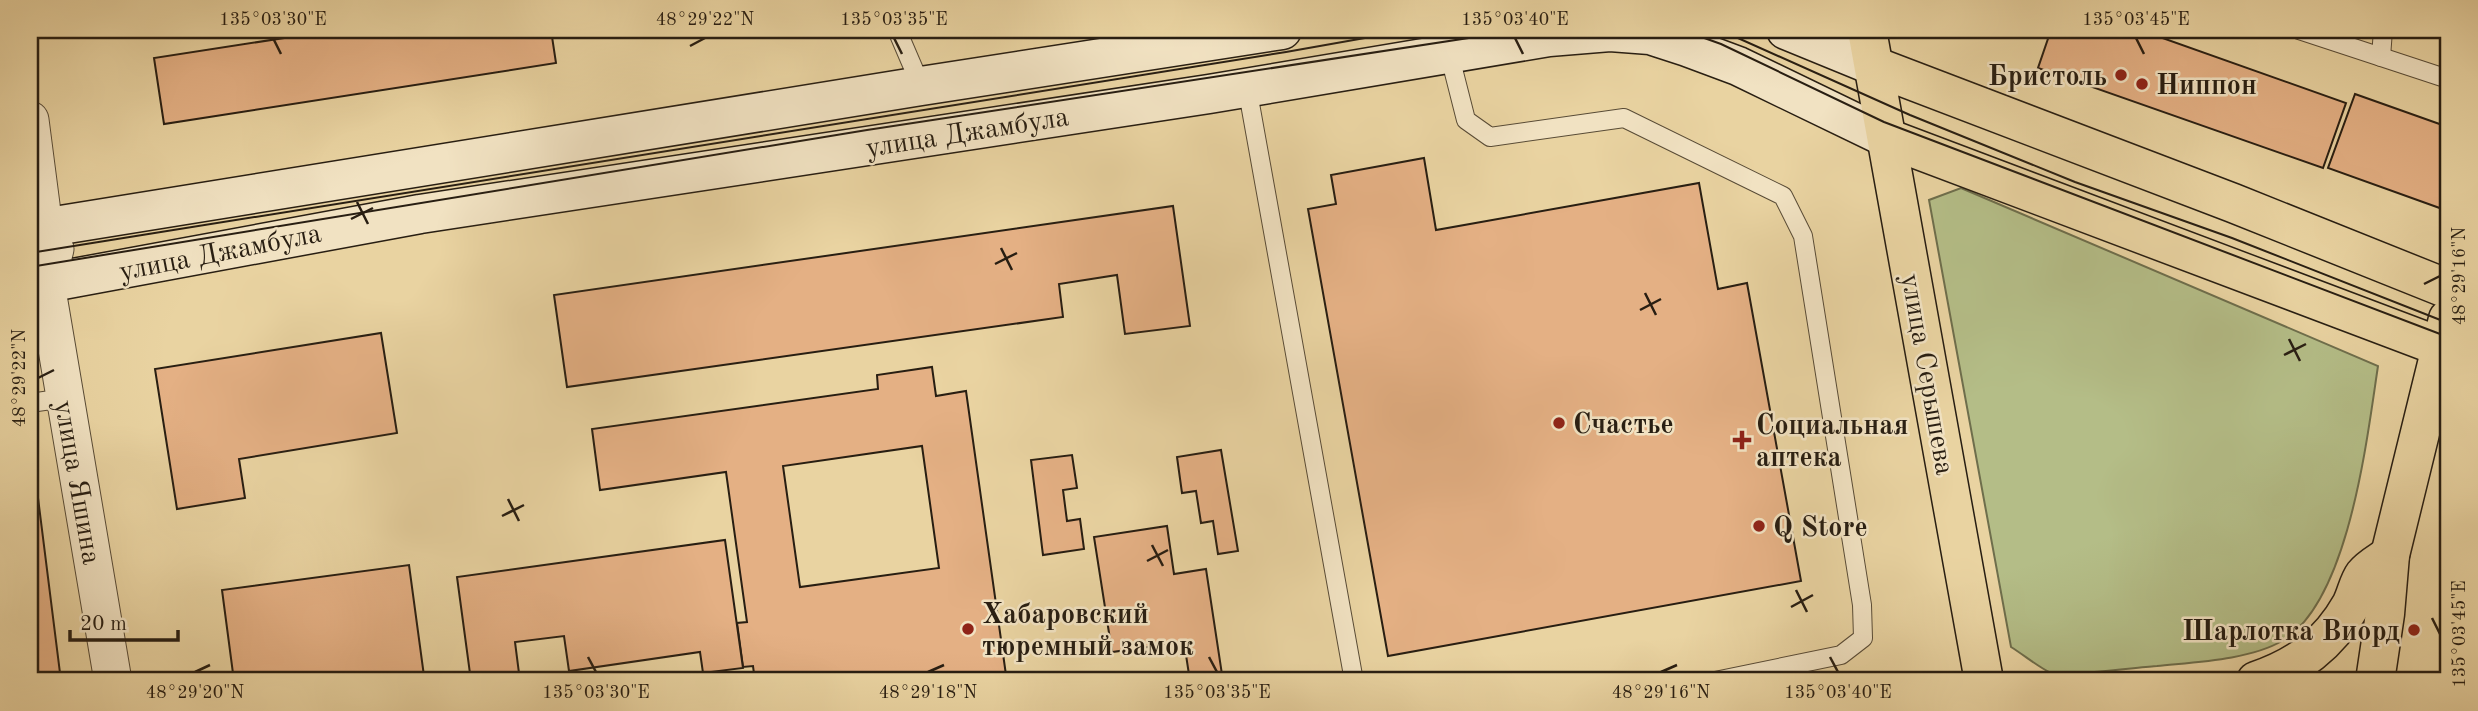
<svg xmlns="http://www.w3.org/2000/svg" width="2478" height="711" viewBox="0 0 2478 711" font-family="'Old Standard TT',serif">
<rect width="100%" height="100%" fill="#e9d3a1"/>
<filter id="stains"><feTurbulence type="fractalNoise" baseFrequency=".00286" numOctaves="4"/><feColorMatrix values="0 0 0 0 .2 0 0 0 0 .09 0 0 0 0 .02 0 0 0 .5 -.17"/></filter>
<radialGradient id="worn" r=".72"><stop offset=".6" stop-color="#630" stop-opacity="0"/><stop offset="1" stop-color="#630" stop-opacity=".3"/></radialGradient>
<path fill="#b4bd87" stroke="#6e6e4c" stroke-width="2" d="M1961,188L2378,366C2367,438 2349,602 2282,641C2249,660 2195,662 2157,666C2141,667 2061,677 2051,673C2038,667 2024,655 2011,647L1929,200Z"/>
<g fill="#e4b084" stroke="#281e12" stroke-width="2" fill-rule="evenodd">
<polygon points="336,30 551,30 556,63 164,124 154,58"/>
<polygon points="2051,30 2140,30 2346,103 2323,168 2038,68"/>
<polygon points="2355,94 2448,127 2448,211 2328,168"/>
<polygon points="1424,158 1436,230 1699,183 1718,289 1747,283 1801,581 1388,656 1308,209 1336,204 1331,175"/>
<polygon points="1173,206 1190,326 1125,334 1117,275 1059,284 1063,317 567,387 554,295"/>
<polygon points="381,333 397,433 239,459 245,498 177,509 155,369"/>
<path d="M932,367L936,396L966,391L1006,675L959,681H755L753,666L743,667L737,623L747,622L726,472L600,490L592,429L878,389L877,375ZM922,446L939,568L800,587L783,466Z"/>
<polygon points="1221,450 1238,551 1218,554 1213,521 1201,523 1196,491 1182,493 1177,457"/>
<polygon points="1072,455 1077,488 1063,490 1067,521 1080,519 1084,549 1043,555 1031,460"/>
<polygon points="36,482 61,681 30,681 30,483"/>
<polygon points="1167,526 1174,574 1206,569 1223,681 1190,681 1184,642 1112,652 1094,537"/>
<polygon points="725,540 743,668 703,673 700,652 569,671 564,636 515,642 520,681 471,681 457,577"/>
<polygon points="409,565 424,676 385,681 234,681 222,590"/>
</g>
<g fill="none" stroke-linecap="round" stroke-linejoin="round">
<defs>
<g id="lane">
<polyline points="897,30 921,86"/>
<polyline points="2299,30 2448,79"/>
<polyline points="1449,53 1466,120 1490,137 1624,118 1783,196 1803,236 1862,605 1863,638 1841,655 1715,681"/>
<polyline points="2381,57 2383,30"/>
<polyline points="1247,87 1354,681"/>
<polyline points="30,403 65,398"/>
</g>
<polyline id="street" points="30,120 44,228 55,249 46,284 113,681"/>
<g id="secondary">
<polyline points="1786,30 1874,66"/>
<polyline points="30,230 921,86 1282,30"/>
<polyline points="30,286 420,214 1209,94 1549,37 1610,32 1650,35 1687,47 1738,66 1887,138"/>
</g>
<g id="primary">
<polyline points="1867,30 1984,681"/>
<polyline points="1874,66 2233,203 2448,289"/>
<polyline points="1887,138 2441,347"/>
<path d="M2256,681C2298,667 2329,644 2351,605C2356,596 2358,583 2364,575C2370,567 2382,561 2390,555"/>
<polyline points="2375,681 2385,614 2390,555 2448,319"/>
</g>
</defs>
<use href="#lane" stroke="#584b36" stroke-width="20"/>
<use href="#street" stroke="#584b36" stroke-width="39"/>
<use href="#secondary" stroke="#281e12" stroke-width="41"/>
<use href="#primary" stroke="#281e12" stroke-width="41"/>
<use href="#lane" stroke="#f1e2c2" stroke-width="18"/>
<use href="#street" stroke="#f1e2c2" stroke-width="37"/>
<use href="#secondary" stroke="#f1e2c2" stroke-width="38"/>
<use href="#primary" stroke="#e9d3a1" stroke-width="38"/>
<g stroke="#281e12" stroke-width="2">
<polyline points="1682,30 1721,44 1884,122 2448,337"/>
<polyline points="1720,30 1910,115 2075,182 2232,238 2448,323"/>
<polyline points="30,253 1286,52 1410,30"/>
<polyline points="30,267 867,130 1521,30"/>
</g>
</g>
<path fill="none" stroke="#281e12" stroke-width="2.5" d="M273,38L281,54M894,38L902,54M1515,38L1523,54M2136,38L2144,54M690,46L705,38M357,202L368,224M351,219L373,208M1001,248L1012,270M995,264L1017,253M2424,284L2440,276M1645,293L1656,315M1640,310L1661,299M2289,339L2300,361M2284,355L2306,344M38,378L54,370M508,499L519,521M502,516L524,505M1152,545L1163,566M1147,561L1168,550M1796,590L1807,612M1791,607L1813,595M2432,618L2440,634M588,657L596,672M1209,657L1217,672M1830,657L1838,672M195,672L210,665M928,672L944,665M1661,672L1677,665"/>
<g fill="#8f2418" stroke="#f1e2c2" stroke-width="2.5">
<circle cx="2121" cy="75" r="7"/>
<circle cx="2142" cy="84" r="7"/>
<circle cx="1559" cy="423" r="7"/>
<path d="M1738.5 429.5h7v7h7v7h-7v7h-7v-7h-7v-7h7z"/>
<circle cx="1759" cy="526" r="7"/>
<circle cx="968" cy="629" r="7"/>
<circle cx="2414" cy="630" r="7"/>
</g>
<g text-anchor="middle" stroke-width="5" stroke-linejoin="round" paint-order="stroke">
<g font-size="28" font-weight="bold" fill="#281e12" stroke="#f1e2c2" text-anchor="start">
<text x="2107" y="85" text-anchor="end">Бристоль</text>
<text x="2156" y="94">Ниппон</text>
<text x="1573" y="433">Счастье</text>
<text x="1756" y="434">Социальная<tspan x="1756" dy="32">аптека</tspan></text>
<text x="1773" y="536">Q Store</text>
<text x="982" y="623">Хабаровский<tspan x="982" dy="32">тюремный замок</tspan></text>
<text x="2400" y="640" text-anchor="end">Шарлотка Виорд</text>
</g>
<g font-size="28" fill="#281e12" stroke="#f1e2c2">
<text transform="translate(967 131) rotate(-9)" y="10">улица Джамбула</text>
<text transform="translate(220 251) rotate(-11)" y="10">улица Джамбула</text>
<text transform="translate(1929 374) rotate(80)" y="10">улица Серышева</text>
<text transform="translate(79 482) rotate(80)" y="10">улица Яшина</text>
</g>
</g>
<rect width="2478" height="711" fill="none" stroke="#e9d3a1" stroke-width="77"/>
<path d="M70 630v10h108v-10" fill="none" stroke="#281e12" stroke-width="3.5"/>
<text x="80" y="630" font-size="21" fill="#281e12" stroke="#f1e2c2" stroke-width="5" paint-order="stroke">20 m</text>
<rect x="38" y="38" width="2402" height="634" fill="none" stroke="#281e12" stroke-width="2.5"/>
<g font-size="18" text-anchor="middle" fill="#281e12">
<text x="273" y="25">135°03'30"E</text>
<text x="705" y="25">48°29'22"N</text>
<text x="894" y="25">135°03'35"E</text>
<text x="1515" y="25">135°03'40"E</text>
<text x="2136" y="25">135°03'45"E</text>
<text transform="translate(2459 276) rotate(-90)" y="6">48°29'16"N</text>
<text transform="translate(19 378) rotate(-90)" y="6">48°29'22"N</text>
<text transform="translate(2459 634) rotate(-90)" y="6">135°03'45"E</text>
<text x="195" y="698">48°29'20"N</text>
<text x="596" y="698">135°03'30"E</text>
<text x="928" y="698">48°29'18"N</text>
<text x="1217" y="698">135°03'35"E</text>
<text x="1661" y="698">48°29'16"N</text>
<text x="1838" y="698">135°03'40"E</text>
</g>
<rect width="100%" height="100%" filter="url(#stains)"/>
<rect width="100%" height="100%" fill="url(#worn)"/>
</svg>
